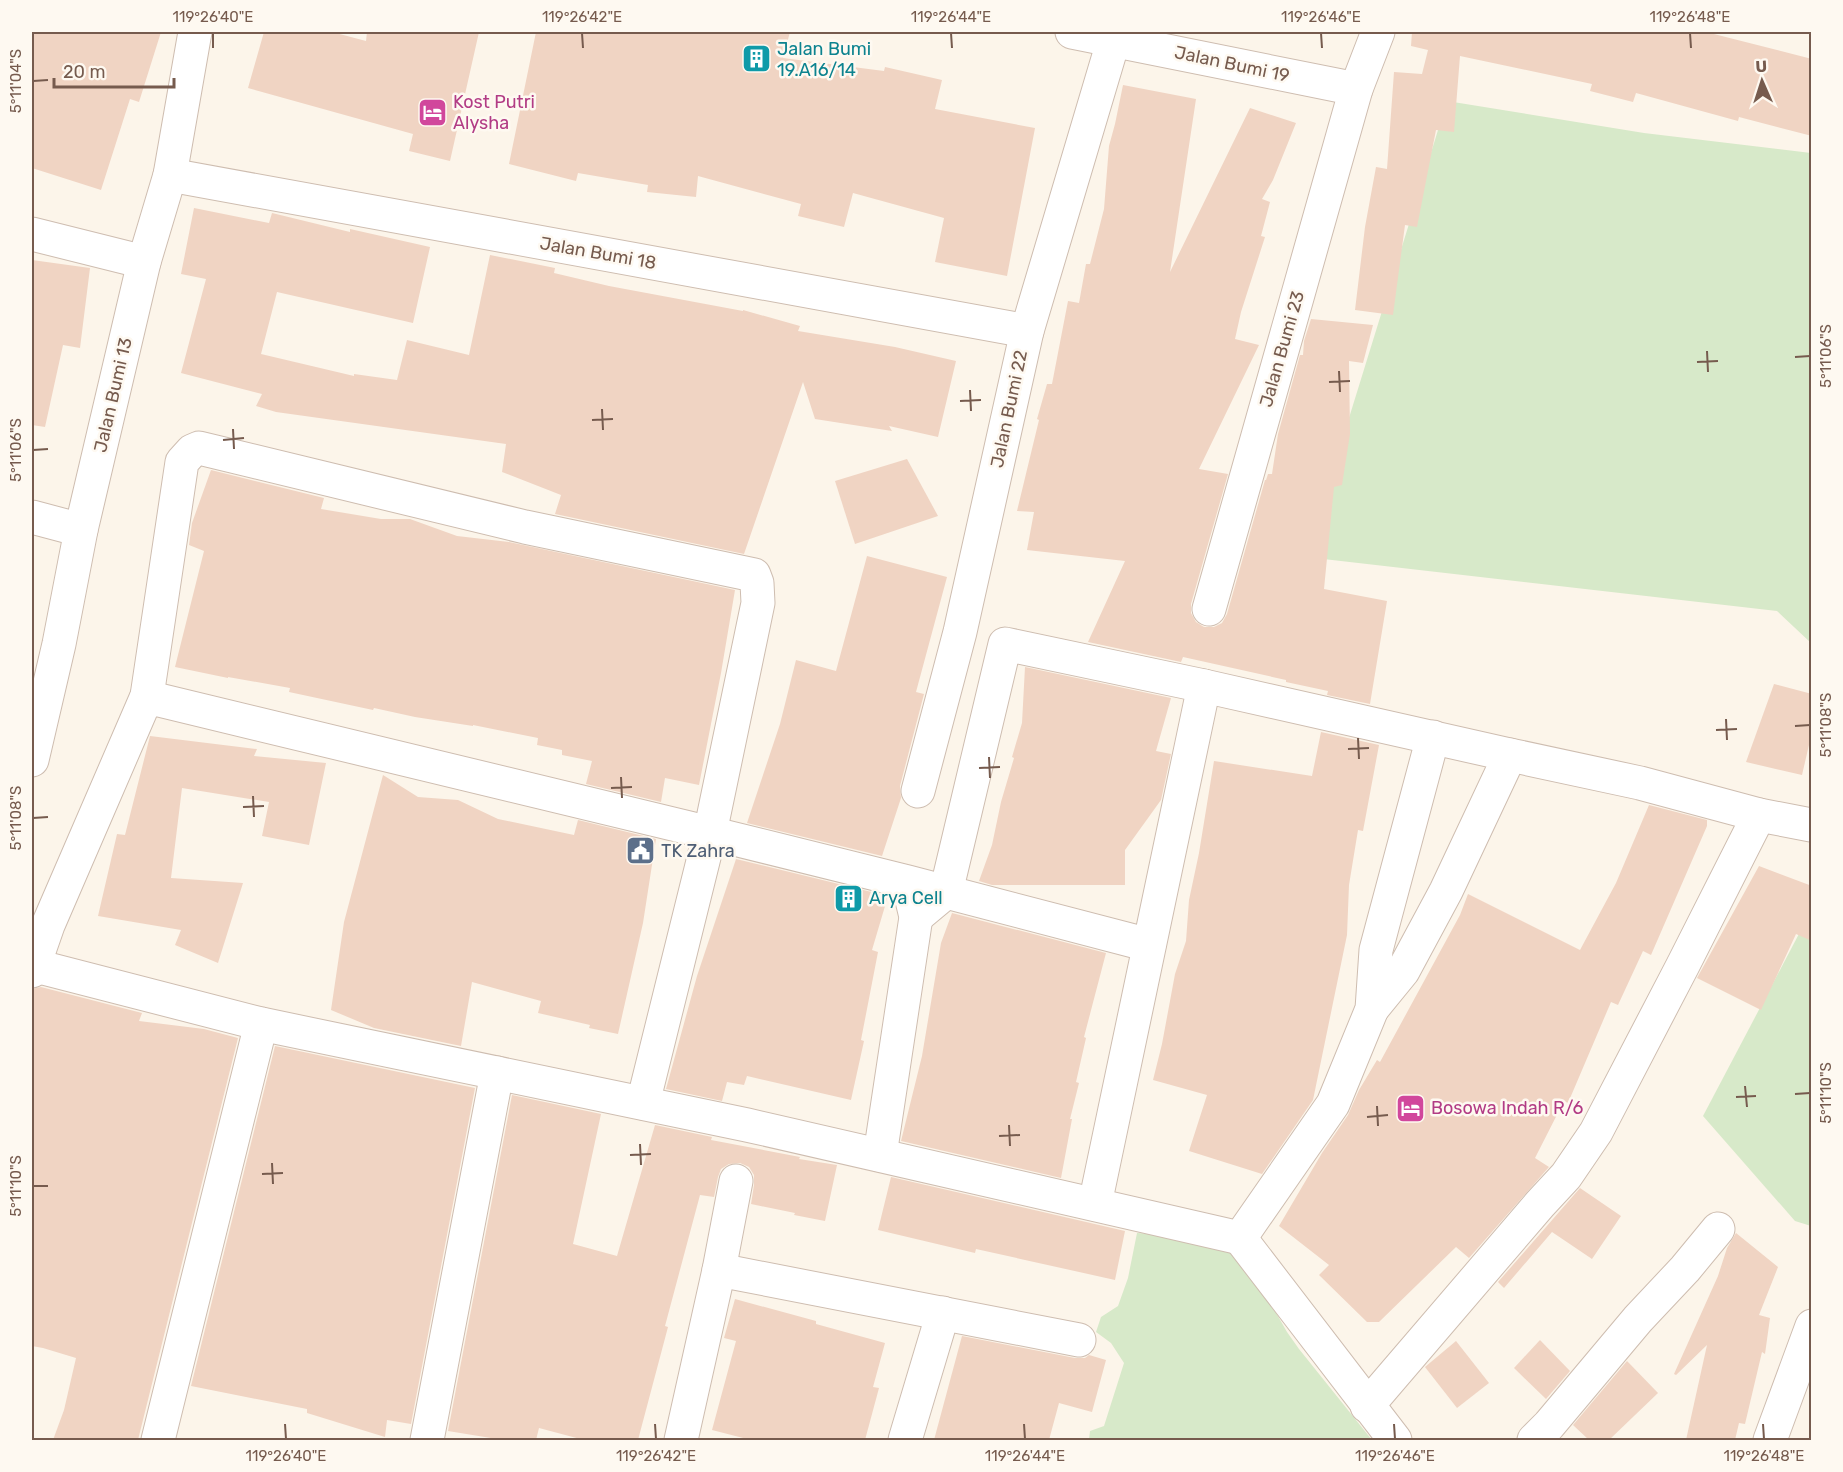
<svg xmlns="http://www.w3.org/2000/svg" width="1843" height="1472" viewBox="0 0 1843 1472" font-family="Rubik,sans-serif">
<rect width="100%" height="100%" fill="#fcf5ea"/>
<g fill="#d7e9c9">
<polygon points="1447,101 1644,133 1811,153 1811,643 1777,611 1306,557"/>
<polygon points="1811,911 1811,1226 1795,1221 1703,1116"/>
<polygon points="1137,1233 1154,1234 1228,1250 1237,1258 1271,1304 1287,1332 1299,1349 1372,1440 1089,1440 1090,1431 1104,1426 1124,1363 1111,1343 1096,1332 1101,1317 1118,1306 1128,1278"/>
</g>
<g fill="#f0d4c3">
<polygon points="32,32 161,32 139,102 130,99 101,190 32,168"/>
<polygon points="264,32 332,32 366,41 367,32 479,32 450,161 409,151 413,134 248,88"/>
<polygon points="536,32 790,32 783,58 884,71 885,67 942,80 935,109 1035,128 1007,276 935,262 944,218 853,193 844,227 798,216 801,204 698,176 696,197 647,192 648,185 578,173 576,181 509,164"/>
<polygon points="1412,32 1706,32 1812,59 1812,136 1739,117 1738,121 1636,93 1633,102 1590,91 1592,84 1460,56 1454,132 1436,130 1417,227 1405,225 1393,315 1355,310 1365,227 1376,167 1387,169 1394,72 1422,74 1428,50 1411,46"/>
<polygon points="1123,85 1196,99 1170,272 1250,108 1296,123 1273,180 1262,199 1270,202 1261,236 1265,237 1241,312 1235,339 1259,345 1199,469 1228,474 1191,604 1191,613 1196,622 1204,627 1214,627 1222,623 1227,614 1265,480 1266,480 1268,474 1272,474 1278,434 1300,355 1303,355 1304,341 1311,319 1373,325 1363,363 1349,361 1350,434 1342,485 1334,487 1324,589 1387,601 1370,704 1327,695 1328,691 1286,682 1286,680 1183,657 1181,662 1088,642 1125,561 1027,550 1034,512 1017,511 1039,420 1037,419 1047,384 1052,384 1068,301 1079,303 1086,264 1090,264 1104,209 1109,146 1115,124"/>
<polygon points="194,208 269,223 272,213 350,232 350,229 430,247 413,323 277,292 261,354 354,376 354,374 397,380 407,340 469,355 490,255 555,268 554,273 609,286 743,311 743,310 800,326 798,331 895,347 956,361 938,437 889,426 892,431 815,419 803,382 744,554 555,514 561,495 502,472 506,444 276,412 256,406 262,394 181,373 206,279 181,274"/>
<polygon points="32,260 90,268 80,348 63,345 45,427 32,425"/>
<polygon points="907,459 938,516 855,544 835,481"/>
<polygon points="211,470 324,498 321,509 381,519 410,519 457,536 509,542 735,590 721,673 699,785 665,778 661,802 586,784 592,761 562,755 562,750 537,745 538,738 473,725 473,726 415,717 374,708 373,710 289,692 290,688 228,677 228,678 175,667 204,551 189,545 192,523"/>
<polygon points="867,556 947,577 916,692 924,694 900,786 901,798 882,856 747,823 780,724 796,660 836,671"/>
<polygon points="1025,667 1171,698 1156,751 1171,754 1161,800 1125,850 1125,885 992,885 979,881 992,845 1001,802 1014,758 1012,757 1022,723"/>
<polygon points="1774,684 1812,694 1812,732 1802,775 1746,762"/>
<polygon points="1321,732 1379,745 1363,831 1358,830 1349,885 1347,935 1313,1100 1262,1174 1189,1151 1207,1095 1153,1080 1162,1044 1175,974 1186,941 1189,900 1199,853 1214,761 1312,776"/>
<polygon points="150,736 257,749 254,756 326,763 309,845 262,836 269,802 182,788 171,878 243,883 218,963 175,945 181,930 98,916 117,834 125,835"/>
<polygon points="383,775 418,797 458,800 498,819 574,835 578,820 656,839 643,923 618,1034 589,1028 590,1025 538,1013 541,1001 472,982 461,1046 374,1028 331,1010 344,922"/>
<polygon points="1649,805 1707,820 1707,826 1651,955 1643,951 1618,1005 1611,1002 1568,1103 1564,1101 1535,1158 1549,1167 1469,1258 1456,1247 1379,1322 1367,1322 1319,1275 1329,1265 1279,1226 1322,1153 1348,1115 1359,1090 1377,1060 1380,1062 1460,915 1468,894 1580,950 1616,883"/>
<polygon points="736,859 888,896 872,950 878,952 861,1040 864,1041 851,1100 747,1076 744,1085 727,1082 722,1101 666,1089 697,976"/>
<polygon points="1759,866 1812,886 1812,941 1796,934 1761,1010 1697,978"/>
<polygon points="952,913 1106,953 1084,1037 1086,1038 1076,1082 1079,1083 1070,1119 1072,1119 1061,1178 901,1141 922,1056 941,943"/>
<polygon points="41,987 142,1013 139,1021 204,1029 238,1038 138,1440 53,1440 64,1410 76,1358 43,1348 32,1346 32,989"/>
<polygon points="275,1046 475,1088 411,1424 387,1420 385,1437 307,1413 307,1409 191,1386"/>
<polygon points="512,1095 601,1114 573,1244 617,1256 655,1125 712,1137 711,1140 800,1157 799,1159 837,1165 825,1221 794,1215 795,1213 751,1204 754,1185 754,1175 749,1167 740,1163 729,1164 721,1169 718,1177 714,1197 700,1195 665,1326 668,1327 638,1440 584,1440 539,1428 536,1440 503,1440 448,1431"/>
<polygon points="891,1177 1125,1231 1115,1280 976,1249 975,1253 878,1230"/>
<polygon points="1580,1188 1621,1216 1592,1259 1552,1232 1504,1288 1498,1282"/>
<polygon points="1736,1233 1778,1267 1759,1315 1770,1318 1765,1354 1762,1352 1745,1424 1739,1423 1735,1440 1686,1440 1707,1345 1676,1375 1674,1374 1718,1276 1727,1248"/>
<polygon points="735,1299 816,1321 816,1324 885,1343 873,1387 879,1388 865,1440 751,1440 712,1430 736,1341 724,1338"/>
<polygon points="962,1336 1075,1358 1085,1358 1089,1355 1106,1360 1092,1412 1059,1403 1049,1440 934,1440"/>
<polygon points="1540,1340 1570,1371 1546,1399 1514,1368"/>
<polygon points="1456,1341 1489,1383 1457,1408 1425,1367"/>
<polygon points="1627,1361 1658,1393 1609,1440 1589,1440 1573,1425"/>
</g>
<g fill="none" stroke-linecap="round" stroke-linejoin="round">
<defs>
<g id="minor">
<polyline points="1072,32 1356,89"/>
<polyline points="170,175 1027,331"/>
<polyline points="32,234 144,262"/>
<polyline points="32,517 81,530"/>
<polyline points="1209,609 1356,89 1378,32"/>
<polyline points="147,696 182,462 192,451 199,448 525,527 754,575 757,583 758,603 710,833 643,1103"/>
<polyline points="32,760 59,644 81,530 144,262 170,175 195,32"/>
<polyline points="918,791 960,632 1027,331 1116,32"/>
<polyline points="916,917 946,892 1005,644 1204,686 1510,755 1640,783 1759,815 1811,825"/>
<polyline points="32,965 261,1024 747,1125 1240,1238 1333,1104 1372,1009 1376,950 1433,737"/>
<polyline points="32,971 48,925 147,696 159,700 710,833 908,882 1149,945"/>
<polyline points="1372,1009 1403,971 1446,891 1510,755"/>
<polyline points="880,1155 916,917 911,896"/>
<polyline points="1095,1204 1204,686"/>
<polyline points="1240,1238 1395,1440"/>
<polyline points="719,1270 1079,1340"/>
<polyline points="1367,1406 1540,1204 1566,1176 1596,1132 1682,967 1759,815"/>
<polyline points="158,1440 261,1024"/>
<polyline points="427,1440 497,1073"/>
<polyline points="681,1440 719,1270 736,1181"/>
<polyline points="905,1440 943,1313"/>
<polyline points="1534,1440 1549,1425 1638,1319 1685,1269 1718,1229"/>
<polyline points="1770,1440 1812,1326"/>
</g>
</defs>
<use href="#minor" stroke="#cebdb0" stroke-width="35"/>
<use href="#minor" stroke="#fff" stroke-width="33"/>
</g>
<path fill="none" stroke="#765b4e" stroke-width="2" d="M213,33V48M582,33L583,48M951,33L952,48M1321,33L1322,48M1690,33L1691,48M33,81L48,80M1707,351L1708,372M1795,357L1810,356M1697,362L1718,361M1339,371L1340,392M1329,382L1350,381M970,390L971,411M960,401L981,400M602,409L603,430M592,420L613,419M233,429L234,449M223,440L244,438M33,450L48,449M1726,719L1727,740M1795,726L1810,725M1716,730L1737,729M1358,738L1359,759M1348,749L1369,748M989,757L990,778M979,768L1000,767M621,777L622,798M611,788L632,787M253,796L254,817M243,807L264,806M33,818L48,817M1745,1086L1747,1107M1795,1094L1810,1093M1736,1097L1756,1096M1377,1106L1378,1126M1367,1117L1388,1115M1009,1125L1010,1146M999,1136L1020,1135M640,1144L641,1165M630,1155L651,1154M272,1163L273,1184M262,1174L283,1173M33,1186H48M285,1424L286,1439M655,1424L656,1439M1024,1424L1025,1439M1394,1424L1395,1439M1763,1424L1764,1439"/>
<defs>
<symbol id="building-square" viewBox="-11 -11 22 22"><rect x="-9" y="-9" width="18" height="18" rx="4" fill="#0f9aa8" stroke="#fef9f1"/><path d="M-4-6H4V6H1V3H-1V6H-4ZM-2.5-4.3h1.7v1.8h-1.7ZM.8-4.3h1.7v1.8H.8ZM-2.5-1h1.7V.8h-1.7ZM.8-1h1.7V.8H.8Z" fill="#fff"/></symbol>
<symbol id="hotel-square" viewBox="-11 -11 22 22"><rect x="-9" y="-9" width="18" height="18" rx="4" fill="#d1479c" stroke="#fef9f1"/><path d="M-6-4.5h1.5V1H6V5H4.5V3h-9V5H-6ZM-4 0a1.8 1.8 0 1 1 3.6 0ZM.5 0V-2.5h3Q6-2.5 6 0Z" fill="#fff"/></symbol>
<symbol id="civic-square" viewBox="-11 -11 22 22"><rect x="-9" y="-9" width="18" height="18" rx="4" fill="#5c6f8a" stroke="#fef9f1"/><path d="M-.6-6.5H3V-4.5H.6V-3L4-1V1h2V6H-6V1h2V-1L-.6-3ZM-1.2 2.5V6h2.4V2.5Z" fill="#fff"/></symbol>
</defs>
<g fill-rule="evenodd">
<use href="#building-square" x="740" y="42" width="33" height="33"/>
<use href="#hotel-square" x="416" y="96" width="33" height="33"/>
<use href="#civic-square" x="624" y="834" width="33" height="33"/>
<use href="#building-square" x="832" y="882" width="33" height="33"/>
<use href="#hotel-square" x="1394" y="1092" width="33" height="33"/>
</g>
<g text-anchor="middle" stroke-width="5" stroke-linejoin="round" paint-order="stroke">
<g font-size="18" fill="#0d838f" stroke="#fef9f1" text-anchor="start">
<text x="777" y="55">Jalan Bumi<tspan x="777" dy="21">19.A16/14</tspan></text>
<text x="869" y="904">Arya Cell</text>
</g>
<g font-size="18" fill="#765b4e" stroke="#fef9f1">
<text transform="translate(1232 64) rotate(12)" y="6">Jalan Bumi 19</text>
<text transform="translate(598 253) rotate(10)" y="6">Jalan Bumi 18</text>
<text transform="translate(1282 349) rotate(-74)" y="6">Jalan Bumi 23</text>
<text transform="translate(113 395) rotate(-77)" y="6">Jalan Bumi 13</text>
<text transform="translate(1009 409) rotate(-78)" y="6">Jalan Bumi 22</text>
</g>
<g font-size="18" fill="#b23c85" stroke="#fef9f1" text-anchor="start">
<text x="453" y="108">Kost Putri<tspan x="453" dy="21">Alysha</tspan></text>
<text x="1431" y="1114">Bosowa Indah R/6</text>
</g>
<g font-size="18" fill="#4e5e75" stroke="#fef9f1" text-anchor="start">
<text x="661" y="857">TK Zahra</text>
</g>
</g>
<rect width="1843" height="1472" fill="none" stroke="#fef9f1" stroke-width="66"/>
<g transform="translate(1762 81) rotate(357)" stroke="#fef9f1" stroke-width="4.5" paint-order="stroke">
<path d="M0-4.5L10 22L0 15L-10 22Z" fill="#765b4e"/>
<text y="-9" font-size="16" font-weight="bold" text-anchor="middle" fill="#765b4e">U</text>
</g>
<path d="M54 78v9h120v-9" fill="none" stroke="#765b4e" stroke-width="3"/>
<text x="63" y="78" font-size="18" fill="#765b4e" stroke="#fef9f1" stroke-width="4.5" paint-order="stroke">20 m</text>
<rect x="33" y="33" width="1777" height="1406" fill="none" stroke="#765b4e" stroke-width="2"/>
<g font-size="15" text-anchor="middle" fill="#765b4e">
<text x="213" y="22">119°26'40"E</text>
<text x="582" y="22">119°26'42"E</text>
<text x="951" y="22">119°26'44"E</text>
<text x="1321" y="22">119°26'46"E</text>
<text x="1690" y="22">119°26'48"E</text>
<text transform="translate(16 81) rotate(-90)" y="5">5°11'04"S</text>
<text transform="translate(1826 356) rotate(-90)" y="5">5°11'06"S</text>
<text transform="translate(16 450) rotate(-90)" y="5">5°11'06"S</text>
<text transform="translate(1826 725) rotate(-90)" y="5">5°11'08"S</text>
<text transform="translate(16 818) rotate(-90)" y="5">5°11'08"S</text>
<text transform="translate(1826 1093) rotate(-90)" y="5">5°11'10"S</text>
<text transform="translate(16 1186) rotate(-90)" y="5">5°11'10"S</text>
<text x="286" y="1461">119°26'40"E</text>
<text x="656" y="1461">119°26'42"E</text>
<text x="1025" y="1461">119°26'44"E</text>
<text x="1395" y="1461">119°26'46"E</text>
<text x="1764" y="1461">119°26'48"E</text>
</g>
</svg>
